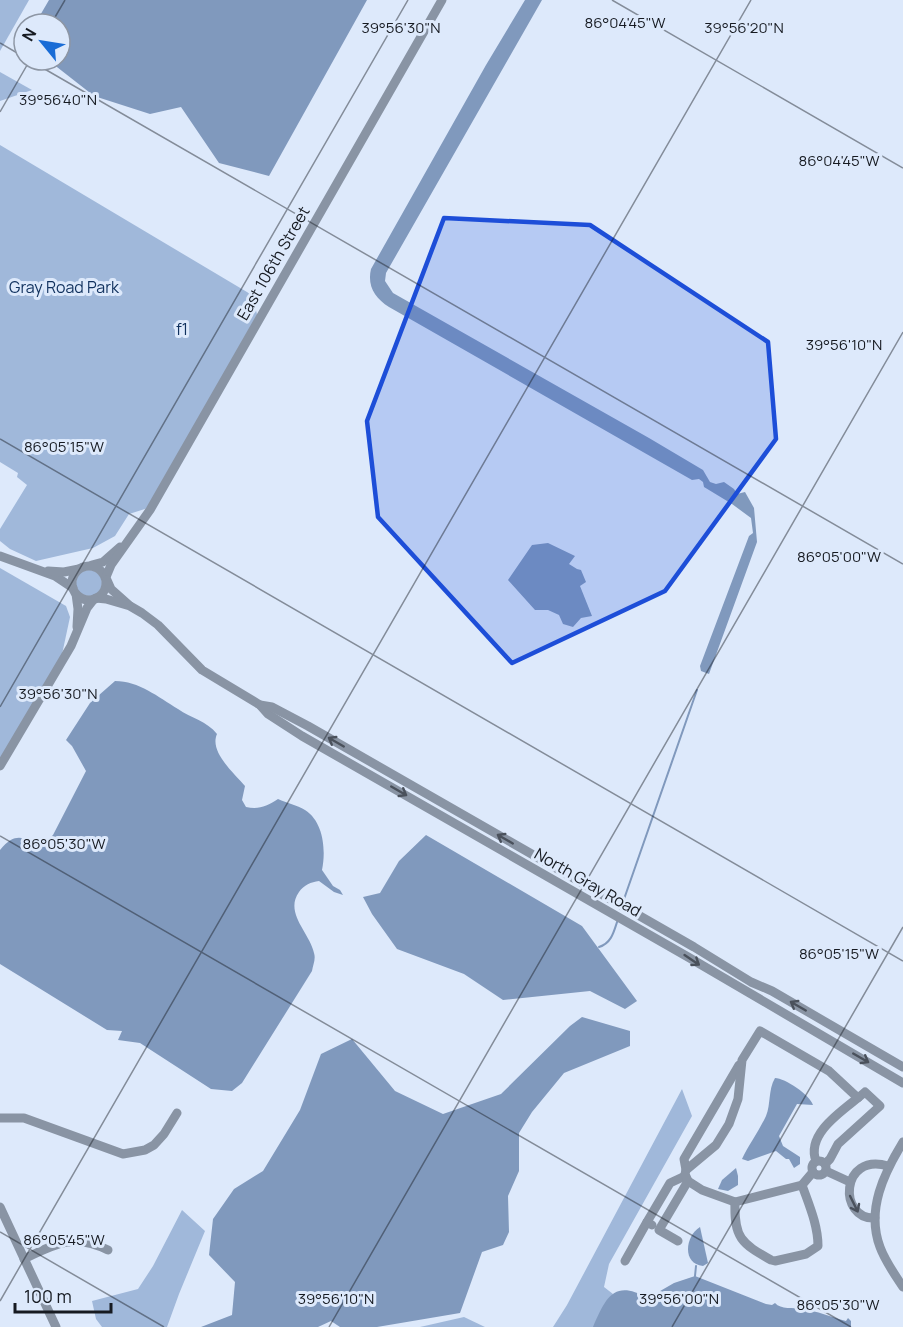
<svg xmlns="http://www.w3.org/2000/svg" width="903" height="1327" viewBox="0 0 903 1327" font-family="Manrope,sans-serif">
<rect width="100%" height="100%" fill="#dde9fb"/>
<g fill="#a0b8da">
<polygon points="0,0 29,0 0,51"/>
<polygon points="0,72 32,90 0,101"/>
<polygon points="0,145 252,295 258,318 148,508 129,514 115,536 93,548 36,561 10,549 0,541 0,529 27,485 17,477 18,473 0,462"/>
<polygon points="0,568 66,606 70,617 61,659 0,759"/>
<circle cx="89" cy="583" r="13"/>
<polygon points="682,1089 692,1116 609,1264 604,1287 613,1294 596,1327 553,1327 567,1305"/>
<polygon points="182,1210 205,1231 179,1294 167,1327 102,1327 96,1319 92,1301 138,1289 153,1266"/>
<polygon points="464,1317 485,1327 420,1327"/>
</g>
<g fill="#8099bd">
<polygon points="49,0 367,0 269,176 219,163 181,107 150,114 94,96 48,60 60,60 60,24 35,24"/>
<path d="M525,0H542L386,273L385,281L393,293L649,438L703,470L710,482L716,484L724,482L734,489L737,494L745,492L754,508L757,542L709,674L701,671L700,666L749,536L753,533L751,518L732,504L704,487L703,482L699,479L692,480L389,307C375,298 367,286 371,269L486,65Z"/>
<polygon points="548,543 575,556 569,564 577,569 581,570 586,582 580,586 592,616 581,618 573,627 563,624 559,615 548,610 535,610 508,580 532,545"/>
<path d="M115,681C139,681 158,697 178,709C191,718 207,721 217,734C209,752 234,773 245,786L242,800L246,807C259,810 267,806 278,799C287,803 297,805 305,810C324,822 326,851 322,870L333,886L340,890L343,895L334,892L319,881C311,882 304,885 299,892C284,913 310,933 314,953C316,959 313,965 312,971L242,1083L232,1091L211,1089L140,1043L118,1040L122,1031L107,1030L0,964V850C24,820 31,857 53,835L86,771L72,746L66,740L90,703Z"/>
<polygon points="426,835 582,926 637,1001 625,1009 590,991 503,1000 464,974 397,949 372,914 363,897 380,893 399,861"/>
<polygon points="582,1017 630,1031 630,1046 564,1073 532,1112 519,1133 519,1171 508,1196 509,1232 503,1245 482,1252 460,1313 377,1327 340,1327 331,1321 318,1327 201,1327 232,1315 235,1282 209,1255 213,1219 234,1189 263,1171 300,1110 321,1054 352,1039 395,1091 443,1114 501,1094 570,1026"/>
<path d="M775,1078C785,1078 810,1095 813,1105L797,1104L779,1136L783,1146L800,1157V1164L794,1168L789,1159H786L776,1151L748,1161L742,1159C748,1146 759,1131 766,1116C771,1104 768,1090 775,1078Z"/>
<polygon points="736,1168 738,1176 738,1185 728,1191 718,1189 722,1180"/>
<path d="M700,1227L708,1263L703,1266C682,1264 685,1236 700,1227Z"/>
<path d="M695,1276L766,1304L772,1305L775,1303C781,1310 793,1307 802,1309C817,1311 831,1317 846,1321L848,1318L851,1321V1327H593C606,1297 614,1279 648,1298L674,1283Z"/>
</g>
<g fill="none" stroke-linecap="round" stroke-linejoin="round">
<g stroke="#8099bd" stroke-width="2">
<polyline points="623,902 697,690"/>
<path d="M599,947C612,943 614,931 618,919"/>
<polyline points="695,1276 696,1266"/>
</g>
<g stroke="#8994a4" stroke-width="9">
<polyline points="0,556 55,576 73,588"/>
<polyline points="92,565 103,562 120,547"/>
<circle cx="89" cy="583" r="17"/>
<polyline points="48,571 64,572 79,569"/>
<polyline points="106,577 111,565 150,510 442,0"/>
<polyline points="107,580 111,589 129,605"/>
<polyline points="76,594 78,609 77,627"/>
<polyline points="96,598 106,599 130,606 142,613 158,625 202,670 260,705 268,714 302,736 688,957 903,1083"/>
<polyline points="260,705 272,707 308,726 694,947 751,982 772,991 903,1067"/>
<polyline points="0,766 71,646 87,608 94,599"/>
<polyline points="0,1118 24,1118 123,1154 145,1150 154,1145 164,1134 177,1113"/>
<path d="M903,1142C884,1173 866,1210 880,1247C885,1261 895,1275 903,1287"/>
<circle cx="819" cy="1168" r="7"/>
<path d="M816,1161C805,1132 847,1108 865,1092L880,1106L838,1144L830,1159L825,1164"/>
<polyline points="686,1170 684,1159 739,1065"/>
<polyline points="826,1171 850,1182"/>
<polyline points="688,1181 702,1190 735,1202 802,1185 813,1172"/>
<path d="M735,1202C734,1238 741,1243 771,1260L775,1261L806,1254L818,1246C818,1225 809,1205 802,1185"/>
<polyline points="0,1207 56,1327"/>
<path d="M875,1218C838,1220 840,1152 888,1166"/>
<polyline points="647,1222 670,1183 685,1176"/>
<polyline points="678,1241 659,1230 688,1181 685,1174 686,1170 716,1145 729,1124 738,1099 742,1060 760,1031 829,1071 858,1098"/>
<path d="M24,1259C55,1244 74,1233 108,1250"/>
<polyline points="625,1261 647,1222 652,1225"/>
</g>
</g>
<defs><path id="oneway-shaft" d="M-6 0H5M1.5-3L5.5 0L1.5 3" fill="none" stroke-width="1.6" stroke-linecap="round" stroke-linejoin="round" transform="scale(1.5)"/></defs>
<g stroke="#4a515c">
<use href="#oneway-shaft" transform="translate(336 742) rotate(-150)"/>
<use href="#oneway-shaft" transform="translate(399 791) rotate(30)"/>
<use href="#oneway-shaft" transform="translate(505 839) rotate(-150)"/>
<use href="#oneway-shaft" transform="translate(692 960) rotate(34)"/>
<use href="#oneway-shaft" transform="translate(798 1006) rotate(-150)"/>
<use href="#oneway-shaft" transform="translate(861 1058) rotate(30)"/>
<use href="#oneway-shaft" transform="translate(854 1204) rotate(64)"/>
</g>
<path fill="#1d4ed8" fill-opacity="0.2" stroke="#1d4ed8" stroke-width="4.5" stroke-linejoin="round" d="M444,218L590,225L768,342L776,439L665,591L512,663L378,517L367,421Z"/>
<path fill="none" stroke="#161a21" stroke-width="1.5" stroke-opacity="0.45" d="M612,0L903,168M51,24L65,0M0,43L24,57M29,60L903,564M0,112L30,60M0,439L903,961M0,707L408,0M0,836L851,1327M0,1232L164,1327M0,1301L751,0M329,1327L903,332M672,1327L903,927"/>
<g text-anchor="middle" stroke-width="6" stroke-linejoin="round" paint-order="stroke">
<g font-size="16" fill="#161a21" stroke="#dde9fb">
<text transform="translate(273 263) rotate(-60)" y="6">East 106th Street</text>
<text transform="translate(588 882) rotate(30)" y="6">North Gray Road</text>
</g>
<g font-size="16" fill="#10315e" stroke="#dde9fb">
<text x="64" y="293">Gray Road Park</text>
<text x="182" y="335">f1</text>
</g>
</g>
<g font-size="15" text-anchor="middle" fill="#161a21" stroke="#dde9fb" stroke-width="6" stroke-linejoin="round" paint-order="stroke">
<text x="625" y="28">86°04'45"W</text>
<text x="401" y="33">39°56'30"N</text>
<text x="744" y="33">39°56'20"N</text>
<text x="58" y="105">39°56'40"N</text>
<text x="839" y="166">86°04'45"W</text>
<text x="844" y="350">39°56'10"N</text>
<text x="64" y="452">86°05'15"W</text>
<text x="839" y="562">86°05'00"W</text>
<text x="58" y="699">39°56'30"N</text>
<text x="64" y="849">86°05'30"W</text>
<text x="839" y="959">86°05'15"W</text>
<text x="64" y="1245">86°05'45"W</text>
<text x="336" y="1304">39°56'10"N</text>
<text x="679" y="1304">39°56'00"N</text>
<text x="838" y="1310">86°05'30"W</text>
</g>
<g transform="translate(42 42) rotate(300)"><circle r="28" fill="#dde9fb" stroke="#8d96a4" stroke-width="1.5"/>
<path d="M0-4.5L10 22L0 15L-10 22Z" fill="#196cd6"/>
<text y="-9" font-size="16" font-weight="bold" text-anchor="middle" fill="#161a21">N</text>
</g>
<path d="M15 1303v9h96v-9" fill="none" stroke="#161a21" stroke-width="3"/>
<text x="24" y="1303" font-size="18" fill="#161a21" stroke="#dde9fb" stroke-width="4.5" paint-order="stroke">100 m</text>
</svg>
